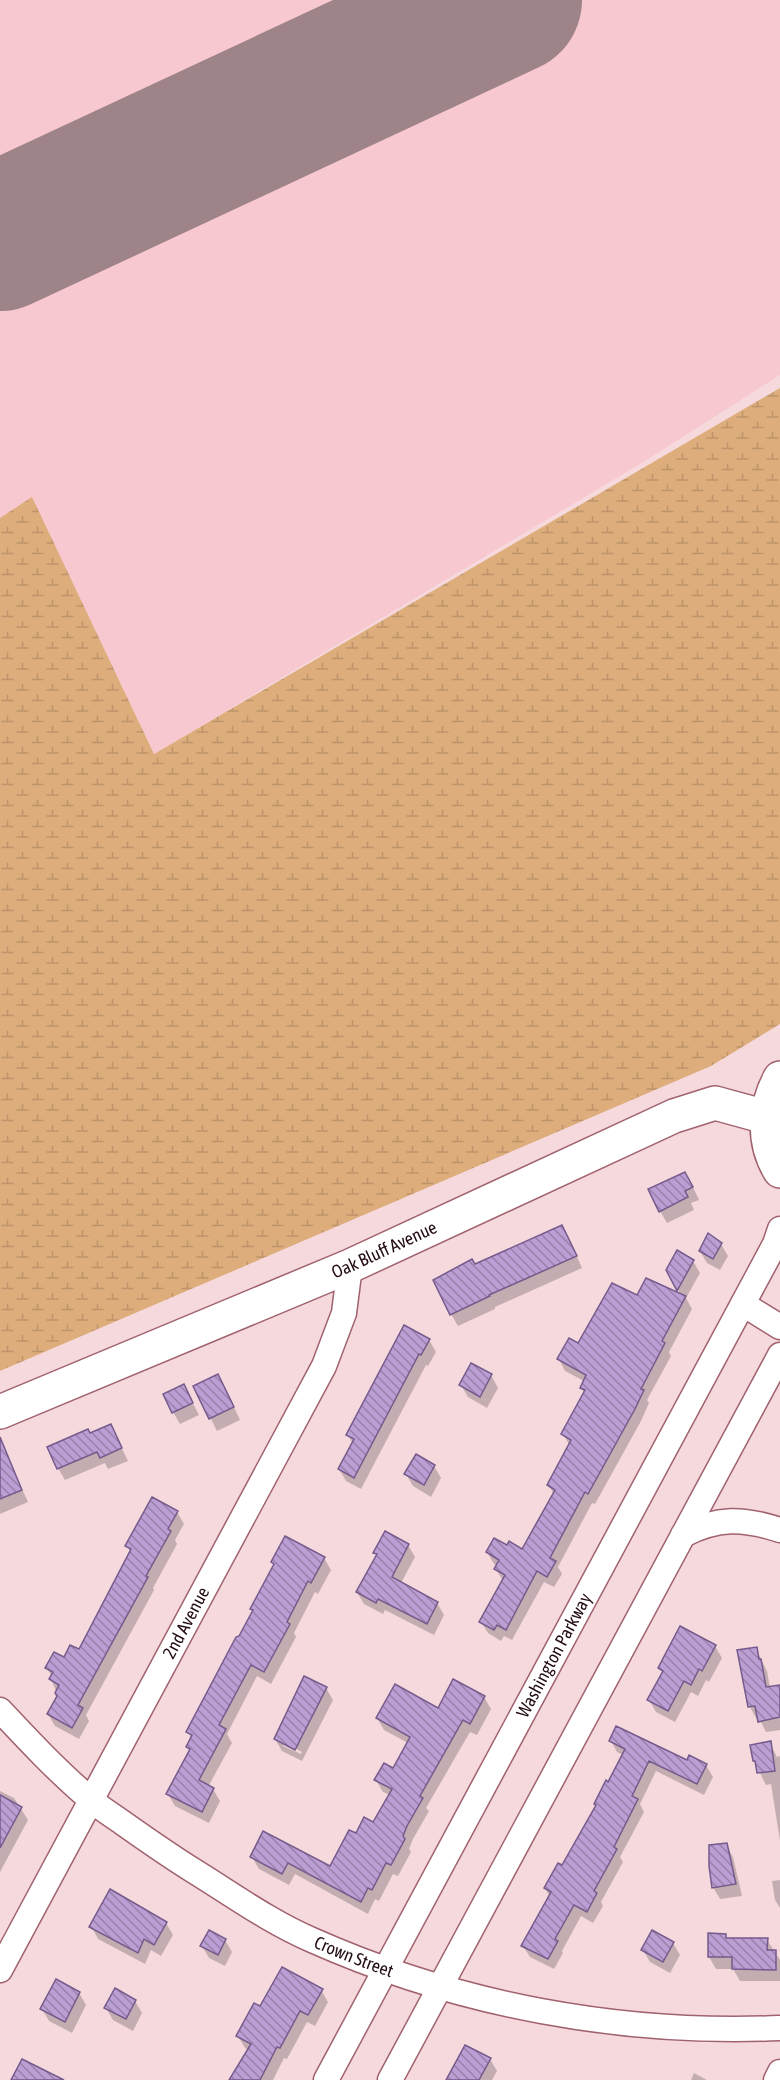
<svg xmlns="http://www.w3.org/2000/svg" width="780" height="2080" viewBox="0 0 780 2080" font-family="'Asap Condensed',sans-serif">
<defs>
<pattern id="wetland-marsh" width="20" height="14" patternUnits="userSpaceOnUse" patternTransform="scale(1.5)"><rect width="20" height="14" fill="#ddae7c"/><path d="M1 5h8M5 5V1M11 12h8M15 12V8" fill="none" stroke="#be946a"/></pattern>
<pattern id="building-back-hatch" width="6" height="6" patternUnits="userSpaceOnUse" patternTransform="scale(1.5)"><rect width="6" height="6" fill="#bb9fd4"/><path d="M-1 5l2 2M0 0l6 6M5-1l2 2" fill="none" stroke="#9880ab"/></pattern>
</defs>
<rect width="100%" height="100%" fill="#f6d9dd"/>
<polygon fill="#f8c8d0" points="0,0 780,0 780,375 645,461 154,754 32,498 0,518"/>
<polygon fill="url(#wetland-marsh)" points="780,388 780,1024 711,1066 0,1371 0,518 32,497 154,754"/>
<g fill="#0003" fill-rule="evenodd">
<polygon points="692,1185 699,1200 691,1203 694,1210 667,1223 660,1211"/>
<polygon points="569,1239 582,1268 495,1307 495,1309 458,1326 451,1314 475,1266"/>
<polygon points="721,1244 728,1256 720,1270 707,1263 700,1251"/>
<polygon points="693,1261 700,1273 686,1298 692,1309 669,1352 671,1356 647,1400 649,1403 641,1421 595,1504 592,1503 558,1567 562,1574 554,1587 544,1582 512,1640 504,1636 501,1641 488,1633 481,1622 503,1581 496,1569 498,1566 494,1564 487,1552 508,1547 523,1551 554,1495 549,1485 570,1446 563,1434 585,1394 581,1388 584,1381 565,1371 559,1359 638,1297 681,1295 668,1270"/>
<polygon points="429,1340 436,1352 428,1366 426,1365 361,1489 346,1481 339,1469 353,1444 348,1435"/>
<polygon points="491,1375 498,1388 487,1408 468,1397 461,1385"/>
<polygon points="195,1387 225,1388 240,1420 217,1431"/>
<polygon points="190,1398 199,1415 180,1424 173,1412"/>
<polygon points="111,1426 128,1461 108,1469 105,1463 65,1480 58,1468 90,1435"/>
<polygon points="11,1465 28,1502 0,1514 0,1470"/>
<polygon points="434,1466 441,1478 431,1497 413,1486 406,1474"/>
<polygon points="177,1512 184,1524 175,1540 177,1544 153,1588 154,1590 86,1715 89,1721 79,1739 55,1726 48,1714 58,1696 51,1679 52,1677 47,1668 80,1651 131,1553 127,1546"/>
<polygon points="408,1545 415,1557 401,1583 437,1603 444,1615 434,1635 385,1610 383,1614 364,1604 357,1592 377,1556 375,1553"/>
<polygon points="324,1558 331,1570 318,1594 315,1592 294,1633 296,1637 271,1684 257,1676 227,1734 232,1743 208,1787 213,1789 220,1801 209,1823 175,1806 168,1794 190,1752 187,1747 192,1739 188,1732 254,1612 252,1609 275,1565 273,1562"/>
<polygon points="715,1646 722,1658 709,1682 706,1680 698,1696 691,1692 675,1722 656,1712 649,1700 663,1674 660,1668"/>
<polygon points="756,1649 767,1671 770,1688 780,1687 780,1730 766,1732 759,1718 756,1718 750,1707 738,1652"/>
<path d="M326,1688L333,1700L302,1761L282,1751L275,1739ZM283,1742L302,1752L301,1754L283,1746Z"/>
<polygon points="484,1697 491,1709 477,1735 470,1732 426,1808 429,1811 413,1839 409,1849 411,1852 398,1876 393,1874 379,1901 375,1899 368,1914 295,1874 289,1885 259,1869 252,1857 331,1868 357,1835 374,1824 390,1795 383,1792 376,1780 393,1770 408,1743 384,1730 377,1718 438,1710"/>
<polygon points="611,1741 687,1762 706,1765 713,1777 704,1795 656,1771 640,1804 644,1812 620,1857 623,1862 601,1902 603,1906 593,1923 581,1916 562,1951 563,1953 554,1969 530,1957 523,1946 550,1897 545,1888 563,1867 623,1755 617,1752"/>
<polygon points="770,1743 777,1757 780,1756 780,1841 771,1784 766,1785 754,1761"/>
<polygon points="0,1791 14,1798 28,1820 0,1872"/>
<polygon points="726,1845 733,1857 742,1896 720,1899 713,1887"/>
<polygon points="780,1880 780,1908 775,1900 772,1881"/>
<polygon points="166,1923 173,1935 161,1956 151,1950 145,1964 98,1939 91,1926"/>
<polygon points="725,1935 727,1939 767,1940 780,1960 780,1981 740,1981 733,1969 716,1969 709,1957"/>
<polygon points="225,1940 232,1952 225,1966 209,1958 202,1946"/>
<polygon points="673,1943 680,1955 670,1973 650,1962 643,1950"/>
<polygon points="321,1990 328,2002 315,2026 307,2022 287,2059 284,2058 273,2080 231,2080 249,2050 245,2048 238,2036 260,2008"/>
<polygon points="79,1993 86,2005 72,2033 49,2021 42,2009"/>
<polygon points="135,2001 142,2013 133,2031 113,2020 106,2008"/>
<polygon points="490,2059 497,2071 492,2080 449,2080"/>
<polygon points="694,2073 707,2080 691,2080"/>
</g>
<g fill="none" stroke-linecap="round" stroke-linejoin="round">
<polyline stroke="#9e8388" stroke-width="148" points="0,237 508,0"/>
</g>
<g fill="url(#building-back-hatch)" stroke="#755a8c" stroke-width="1.5">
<polygon points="685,1172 693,1187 685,1191 688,1197 659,1212 648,1189"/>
<polygon points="562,1225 577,1256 489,1295 490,1296 450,1315 433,1280 472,1259 475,1264"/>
<polygon points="708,1233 722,1243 713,1259 699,1251"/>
<polygon points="677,1250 694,1260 677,1291 666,1270"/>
<polygon points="646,1278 686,1296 662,1341 665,1343 641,1389 644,1390 635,1409 588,1494 585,1492 550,1558 556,1561 547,1577 537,1571 506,1630 497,1625 494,1630 479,1622 505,1575 494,1569 499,1560 486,1552 494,1538 507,1545 509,1541 522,1549 555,1490 547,1485 571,1440 561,1434 585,1390 580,1388 586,1375 557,1359 569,1338 578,1343 612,1283 637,1295"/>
<polygon points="404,1325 430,1339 421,1355 419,1354 354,1478 338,1469 354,1439 346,1435"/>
<polygon points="471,1363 492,1374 480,1397 459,1385"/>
<polygon points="218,1374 234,1407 209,1419 193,1386"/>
<polygon points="184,1384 193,1403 172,1413 163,1394"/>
<polygon points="111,1424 122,1448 100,1458 97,1452 57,1469 47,1447 88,1429 90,1433"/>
<polygon points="0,1437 22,1490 0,1499"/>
<polygon points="416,1454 435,1465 424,1485 404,1474"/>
<polygon points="152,1497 178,1511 168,1529 171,1531 146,1576 148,1577 78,1705 83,1708 72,1728 47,1714 57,1696 55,1693 59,1685 49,1679 53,1672 45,1668 54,1652 64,1657 70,1645 79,1649 131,1549 125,1546"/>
<polygon points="385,1531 409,1544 392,1577 438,1602 427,1624 378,1599 376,1603 356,1592 377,1554 373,1553"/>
<polygon points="285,1536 325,1557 311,1583 308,1581 287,1622 290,1624 264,1672 251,1665 219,1725 226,1729 199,1780 214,1788 202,1812 166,1794 190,1749 186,1747 192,1735 186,1732 236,1637 239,1636 253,1610 250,1609 274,1564 271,1562"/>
<polygon points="680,1626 716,1645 702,1671 699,1669 691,1685 684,1681 668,1711 647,1700 663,1671 658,1668"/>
<polygon points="757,1647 759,1659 761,1659 766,1687 780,1685 780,1717 758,1722 755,1706 748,1707 737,1650"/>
<polygon points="304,1676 327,1687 295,1750 274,1739"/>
<polygon points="453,1679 485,1696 470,1724 463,1720 420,1796 423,1798 407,1826 403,1836 405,1839 391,1865 386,1863 372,1890 368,1888 361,1902 288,1863 282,1874 250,1857 263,1831 330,1866 349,1830 356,1833 364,1817 373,1822 392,1789 374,1780 384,1763 393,1768 410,1737 376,1718 395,1684 438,1708"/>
<polygon points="616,1726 687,1760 689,1755 707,1764 697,1784 649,1761 632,1796 638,1799 614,1847 617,1849 594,1891 597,1893 587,1912 574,1905 555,1939 558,1941 548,1959 521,1946 551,1892 544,1888 558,1863 562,1865 596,1805 594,1804 606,1780 608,1782 625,1749 609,1741"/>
<polygon points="771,1741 775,1771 757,1773 755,1761 753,1761 750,1745"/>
<polygon points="0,1795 22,1807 0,1848"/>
<polygon points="727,1843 736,1884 712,1888 709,1866 709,1845"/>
<polygon points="110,1889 167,1922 154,1945 144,1939 138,1953 89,1927"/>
<polygon points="209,1930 226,1939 218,1955 200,1946"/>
<polygon points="652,1930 674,1942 663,1962 641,1950"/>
<polygon points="708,1933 726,1934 726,1938 768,1938 767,1950 776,1950 776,1970 732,1969 732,1957 708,1957"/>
<polygon points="282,1967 323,1989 308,2015 300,2011 280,2048 277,2047 260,2080 229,2080 251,2044 236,2036 254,2003 260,2006"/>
<polygon points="56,1979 80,1992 65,2022 40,2009"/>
<polygon points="115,1988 136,2000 126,2019 104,2008"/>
<polygon points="465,2045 491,2058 479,2080 446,2080"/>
<polygon points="22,2059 64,2080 11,2080"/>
</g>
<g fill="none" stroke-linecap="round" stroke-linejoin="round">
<defs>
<g id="minor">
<polyline points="743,1304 780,1327"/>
<path d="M683,1535C718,1517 743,1518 780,1530"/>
<path id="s1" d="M0,1710C29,1741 58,1772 90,1799C100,1808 112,1815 123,1823C147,1840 170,1856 194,1871C233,1895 270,1922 312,1940C458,2005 621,2035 780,2028"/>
<path id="s2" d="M0,1970L324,1366L344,1313L350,1266"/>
<path id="s3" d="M326,2080L775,1244L780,1229"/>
<polyline points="390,2080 780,1355"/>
<polyline points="776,2080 780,2072"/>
</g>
<g id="secondary">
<path d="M780,1078C764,1107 762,1142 780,1171"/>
<path id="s4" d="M0,1412L350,1266L674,1116L715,1103L766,1117"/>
</g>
</defs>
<use href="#minor" stroke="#a0626e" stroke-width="27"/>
<use href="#secondary" stroke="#a0626e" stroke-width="36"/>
<use href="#minor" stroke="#fff" stroke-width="24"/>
<use href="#secondary" stroke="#fff" stroke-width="33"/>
</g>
<g text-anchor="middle" stroke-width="5" stroke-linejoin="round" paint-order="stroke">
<g font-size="18" fill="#240d12" stroke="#fff">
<text dy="6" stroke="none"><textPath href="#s4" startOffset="417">Oak Bluff Avenue</textPath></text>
<text dy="6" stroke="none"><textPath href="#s2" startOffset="394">2nd Avenue</textPath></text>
<text dy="6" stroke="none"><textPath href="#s3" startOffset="482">Washington Parkway</textPath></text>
<text dy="6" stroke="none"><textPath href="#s1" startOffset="435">Crown Street</textPath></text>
</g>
</g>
</svg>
